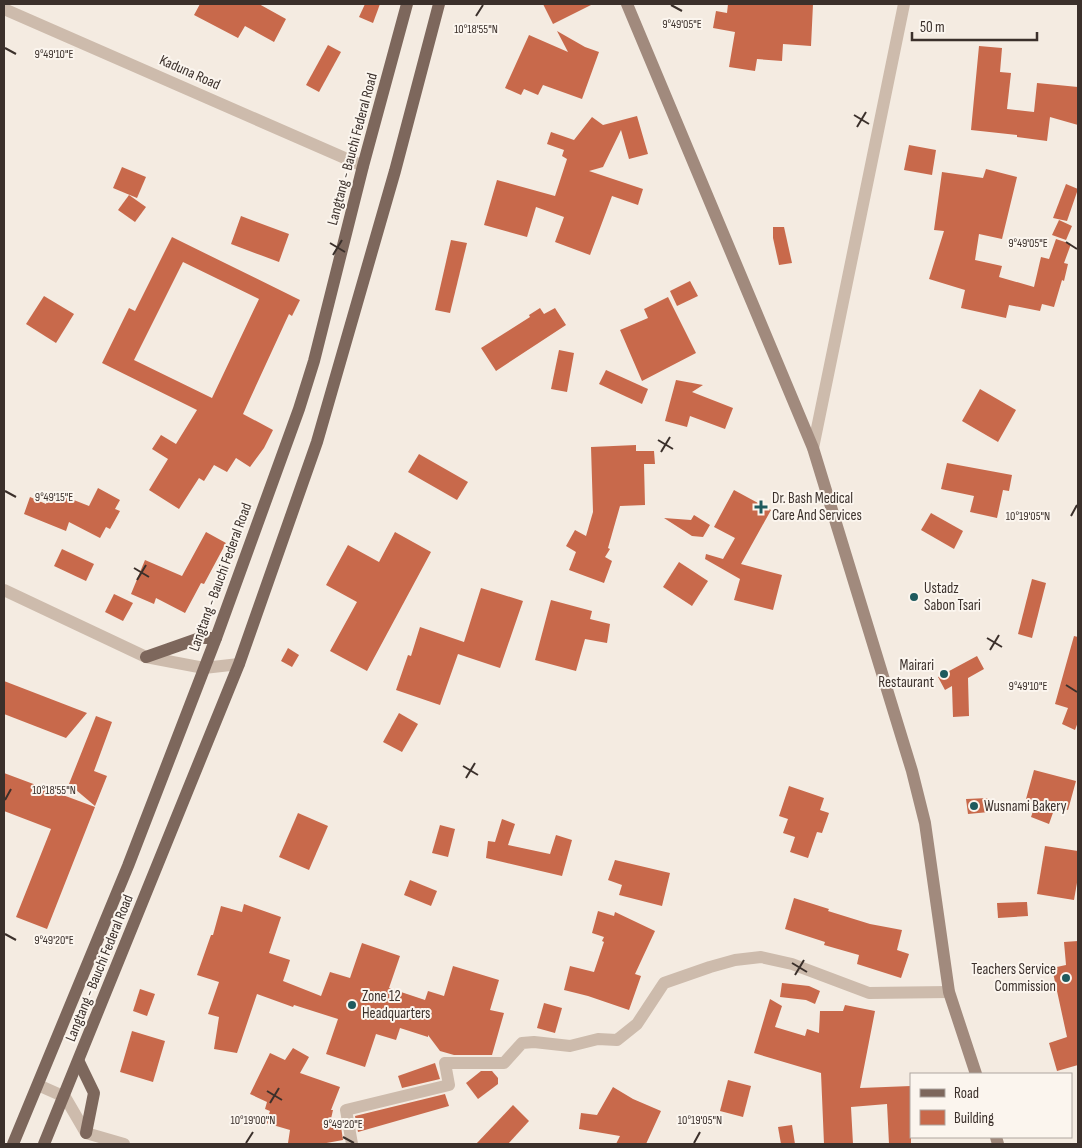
<svg xmlns="http://www.w3.org/2000/svg" width="1082" height="1148" viewBox="0 0 1082 1148" font-family="'Sofia Sans Condensed',sans-serif">
<rect width="100%" height="100%" fill="#f4ebe1"/>
<g fill="#c8694b" fill-rule="evenodd">
<polygon points="200,4 259,4 286,19 274,42 245,26 238,38 194,15"/>
<polygon points="365,4 380,4 373,23 359,17"/>
<polygon points="543,4 593,4 553,24"/>
<polygon points="728,4 813,4 811,46 783,44 782,61 757,59 755,71 729,67 735,32 713,28 716,11 727,13"/>
<polygon points="557,31 585,47 599,52 582,99 543,85 538,95 524,89 521,95 505,88 529,35 568,52"/>
<polygon points="328,45 341,52 319,92 306,85"/>
<polygon points="979,46 1002,48 1000,72 1011,73 1007,109 1034,112 1037,83 1078,87 1078,125 1050,117 1047,141 1017,137 1017,135 971,130"/>
<polygon points="637,116 648,154 629,159 621,130 603,167 589,171 643,189 638,205 612,196 590,255 555,242 564,217 536,207 527,237 484,225 497,180 555,196 567,159 562,156 564,150 547,144 551,132 574,140 592,117 603,125"/>
<polygon points="909,145 936,150 932,175 904,170"/>
<polygon points="122,167 146,177 137,198 113,188"/>
<polygon points="986,169 1017,177 1002,239 979,234 975,260 1002,266 999,277 1034,287 1041,257 1049,259 1056,239 1071,244 1064,263 1068,264 1064,281 1062,280 1054,307 1042,304 1040,311 1009,305 1006,318 961,308 965,290 929,279 944,231 934,230 942,172 983,178"/>
<polygon points="1066,184 1078,189 1067,221 1053,218"/>
<polygon points="129,195 146,207 135,222 118,210"/>
<polygon points="241,216 289,234 279,262 231,244"/>
<polygon points="1059,220 1072,226 1066,240 1052,235"/>
<polygon points="773,227 784,227 792,263 779,265 773,238"/>
<path d="M172,237L300,300L292,316L289,314L243,414L273,430L264,448L250,467L236,458L227,472L214,465L204,481L199,478L179,509L149,490L168,459L152,449L161,435L176,444L197,410L102,363L129,308L135,311ZM183,262L259,299L212,398L134,360Z"/>
<polygon points="451,240 467,243 450,313 435,310"/>
<polygon points="690,281 698,296 677,306 670,291"/>
<polygon points="44,296 74,314 56,343 26,324"/>
<polygon points="668,297 696,353 642,381 620,330 648,318 644,309"/>
<polygon points="540,308 544,314 555,308 566,325 496,371 481,348 530,317 529,315"/>
<polygon points="559,350 574,353 567,392 551,389"/>
<polygon points="606,370 648,389 642,404 599,384"/>
<polygon points="676,380 703,385 692,392 733,408 725,429 690,416 687,427 665,421"/>
<polygon points="980,389 1016,410 998,442 962,421"/>
<polygon points="636,445 636,451 654,451 655,464 644,464 645,505 620,506 608,548 610,549 605,557 612,561 604,583 569,570 576,552 566,546 575,530 586,536 593,512 591,447"/>
<polygon points="419,454 468,482 457,500 408,472"/>
<polygon points="947,463 1012,475 1009,491 1003,490 997,518 970,512 974,496 941,489"/>
<polygon points="98,488 120,500 115,509 120,511 110,529 106,527 100,538 69,522 66,531 24,514 30,497 46,504 51,491 89,506"/>
<polygon points="734,490 771,510 741,564 782,575 773,610 734,600 740,579 705,559 706,554 723,559 735,538 714,527"/>
<polygon points="931,513 963,531 954,549 921,530"/>
<polygon points="694,515 710,525 703,537 692,536 664,518 691,520"/>
<polygon points="206,532 226,543 204,584 201,583 185,613 156,598 154,604 131,594 145,560 182,576"/>
<polygon points="395,532 431,552 367,671 330,651 357,602 326,585 348,545 379,562"/>
<polygon points="62,549 94,564 86,581 54,566"/>
<polygon points="679,562 708,581 692,606 663,587"/>
<polygon points="1032,579 1046,583 1032,638 1018,634"/>
<polygon points="481,588 523,601 500,668 458,654 440,705 396,690 408,655 411,656 420,627 464,642"/>
<polygon points="114,594 133,603 123,621 105,612"/>
<polygon points="551,600 592,611 590,619 610,624 607,643 585,639 576,671 535,660"/>
<polygon points="1074,636 1078,637 1078,722 1075,730 1062,724 1068,708 1055,704"/>
<polygon points="288,648 299,655 292,667 281,661"/>
<polygon points="977,656 984,669 968,678 969,716 953,717 952,686 945,690 938,677"/>
<polygon points="4,681 87,713 66,738 4,714"/>
<polygon points="399,713 418,724 402,752 383,742"/>
<polygon points="96,716 112,722 94,771 107,776 95,806 69,784"/>
<polygon points="1034,770 1076,781 1068,810 1055,807 1049,824 1031,817 1036,802 1026,799"/>
<polygon points="4,773 95,807 47,929 16,917 51,829 4,811"/>
<polygon points="789,786 824,798 820,810 829,813 822,833 817,832 808,858 790,852 795,837 783,833 788,819 779,816"/>
<polygon points="988,798 989,812 968,814 966,799"/>
<polygon points="298,813 328,826 309,870 279,857"/>
<polygon points="502,819 515,824 508,845 550,854 556,835 572,840 562,876 486,858 488,841 495,842"/>
<polygon points="440,825 455,829 448,857 432,853"/>
<polygon points="1045,846 1078,851 1078,877 1074,900 1037,894"/>
<polygon points="615,860 670,873 662,906 619,895 622,885 608,880"/>
<polygon points="410,880 437,891 431,906 404,895"/>
<polygon points="794,898 829,909 828,911 870,924 902,930 897,950 909,954 901,978 857,964 859,955 824,945 825,942 785,929"/>
<polygon points="1027,902 1028,916 998,918 997,903"/>
<polygon points="244,904 281,917 269,953 290,960 283,981 321,996 330,972 350,978 362,943 400,956 389,988 425,1000 428,991 444,996 453,966 499,980 490,1010 504,1013 492,1055 454,1055 440,1051 428,1035 428,1037 400,1028 396,1040 376,1034 365,1067 326,1054 338,1019 294,1005 293,1007 257,994 237,1053 214,1049 219,1017 208,1014 219,982 197,975 211,935 213,935 221,906 242,912"/>
<polygon points="598,911 614,916 615,912 655,931 635,974 641,976 629,1010 588,996 564,990 570,966 594,972 604,942 602,941 604,937 592,933"/>
<polygon points="1078,941 1078,1065 1057,1071 1049,1043 1067,1037 1052,968 1066,965 1064,942"/>
<polygon points="782,983 809,986 820,991 815,1004 806,1000 780,997"/>
<polygon points="140,989 155,994 147,1016 133,1011"/>
<polygon points="770,999 782,1006 775,1027 805,1036 807,1029 819,1033 820,1011 843,1011 845,1005 875,1011 860,1088 911,1086 911,1144 889,1144 887,1104 851,1107 853,1144 824,1144 821,1073 754,1053"/>
<polygon points="544,1003 562,1008 555,1033 537,1028"/>
<polygon points="132,1031 165,1041 153,1082 120,1072"/>
<polygon points="293,1048 309,1057 300,1073 340,1087 331,1110 333,1110 330,1123 340,1120 343,1140 321,1144 288,1143 290,1130 266,1123 270,1111 265,1109 267,1102 250,1094 270,1053 285,1060"/>
<polygon points="435,1063 440,1079 402,1088 398,1076"/>
<polygon points="481,1071 492,1071 498,1078 498,1084 478,1099 466,1083"/>
<polygon points="728,1080 751,1086 743,1117 720,1111"/>
<polygon points="613,1087 633,1099 661,1111 646,1144 616,1144 620,1136 579,1129 581,1113 597,1115"/>
<polygon points="445,1094 449,1106 358,1132 355,1116"/>
<polygon points="513,1105 529,1121 508,1144 476,1144"/>
<polygon points="792,1125 795,1144 781,1144 778,1127"/>
</g>
<g fill="none" stroke-linecap="round" stroke-linejoin="round">
<g stroke="#cdbbac" stroke-width="12">
<polyline points="4,9 363,166"/>
<polyline points="813,448 904,4"/>
<polyline points="4,590 146,657 204,668 239,664"/>
<polyline points="38,1085 65,1097 86,1133 124,1144"/>
<polyline points="352,1144 346,1110 449,1085 445,1063 504,1063 522,1043 534,1042 570,1046 598,1039 617,1040 637,1024 664,983 710,967 735,960 761,957 792,964 869,993 949,992"/>
</g>
<g stroke="#a18a7d" stroke-width="12">
<polyline points="627,4 813,448 912,771 925,823 949,992 976,1074"/>
<polyline points="996,1137 998,1144"/>
</g>
<g stroke="#7d675c" stroke-width="12">
<polyline points="146,657 200,638 216,638"/>
<polyline points="79,1062 94,1093 86,1133"/>
<polyline points="13,1144 128,866 216,638 299,409 314,361 363,166 407,4"/>
<polyline points="44,1144 239,664 317,442 395,171 439,4"/>
</g>
</g>
<path fill="none" stroke="#3b302b" stroke-width="2" d="M671,5L682,11M476,16L483,5M5,48L16,54M854,115L869,124M857,127L866,112M1066,242L1077,249M330,243L345,252M333,255L342,240M658,440L673,449M661,452L670,437M5,491L16,497M1071,516L1077,505M134,568L149,577M137,580L146,565M987,638L1002,647M990,650L999,635M1066,685L1077,692M463,766L478,775M466,778L475,763M5,800L11,789M5,934L16,940M792,963L807,972M795,975L804,960M267,1091L282,1100M270,1103L279,1088M343,1137L354,1143M246,1143L253,1132M694,1143L700,1132"/>
<g fill="#1f5a5e" stroke="#fbf5ee" stroke-width="2">
<path d="M758.5 499.5h5v5h5v5h-5v5h-5v-5h-5v-5h5z"/>
<circle cx="914" cy="597" r="5"/>
<circle cx="944" cy="674" r="5"/>
<circle cx="974" cy="806" r="5"/>
<circle cx="1066" cy="978" r="5"/>
<circle cx="352" cy="1005" r="5"/>
</g>
<g text-anchor="middle" stroke-width="4" stroke-linejoin="round" paint-order="stroke">
<g font-size="15" fill="#3b302b" stroke="#fbf5ee">
<text transform="translate(190 72) rotate(24)" y="5">Kaduna Road</text>
<text transform="translate(352 149) rotate(-75)" y="5">Langtang - Bauchi Federal Road</text>
<text transform="translate(220 577) rotate(-70)" y="5">Langtang - Bauchi Federal Road</text>
<text transform="translate(99 968) rotate(-68)" y="5">Langtang - Bauchi Federal Road</text>
</g>
<g font-size="15" fill="#3b302b" stroke="#fbf5ee" text-anchor="start">
<text x="772" y="503">Dr. Bash Medical<tspan x="772" dy="17">Care And Services</tspan></text>
<text x="924" y="593">Ustadz<tspan x="924" dy="17">Sabon Tsari</tspan></text>
<text x="934" y="670" text-anchor="end">Mairari<tspan x="934" dy="17">Restaurant</tspan></text>
<text x="984" y="811">Wusnami Bakery</text>
<text x="1056" y="974" text-anchor="end">Teachers Service<tspan x="1056" dy="17">Commission</tspan></text>
<text x="362" y="1001">Zone 12<tspan x="362" dy="17">Headquarters</tspan></text>
</g>
</g>
<g font-size="12" text-anchor="middle" fill="#3b302b" stroke="#fbf5ee" stroke-width="4" stroke-linejoin="round" paint-order="stroke">
<text x="682" y="28">9°49'05"E</text>
<text x="476" y="33">10°18'55"N</text>
<text x="54" y="58">9°49'10"E</text>
<text x="1028" y="247">9°49'05"E</text>
<text x="54" y="501">9°49'15"E</text>
<text x="1028" y="520">10°19'05"N</text>
<text x="1028" y="690">9°49'10"E</text>
<text x="54" y="794">10°18'55"N</text>
<text x="54" y="944">9°49'20"E</text>
<text x="253" y="1124">10°19'00"N</text>
<text x="700" y="1124">10°19'05"N</text>
<text x="343" y="1128">9°49'20"E</text>
</g>
<rect width="1082" height="1148" fill="none" stroke="#3b302b" stroke-width="10"/>
<rect x="910" y="1073" width="162" height="65" fill="#fbf5ee" stroke="#aea6a0"/>
<rect x="920" y="1089" width="25" height="8" fill="#7d675c" stroke="#aea6a0"/>
<text x="954" y="1098" font-size="15" fill="#3b302b">Road</text>
<rect x="920" y="1110" width="25" height="15" fill="#c8694b" stroke="#aea6a0"/>
<text x="954" y="1123" font-size="15" fill="#3b302b">Building</text>
<path d="M912 32v8h125v-8" fill="none" stroke="#3b302b" stroke-width="2.5"/>
<text x="920" y="32" font-size="15" fill="#3b302b" stroke="#fbf5ee" stroke-width="4" paint-order="stroke">50 m</text>
</svg>
